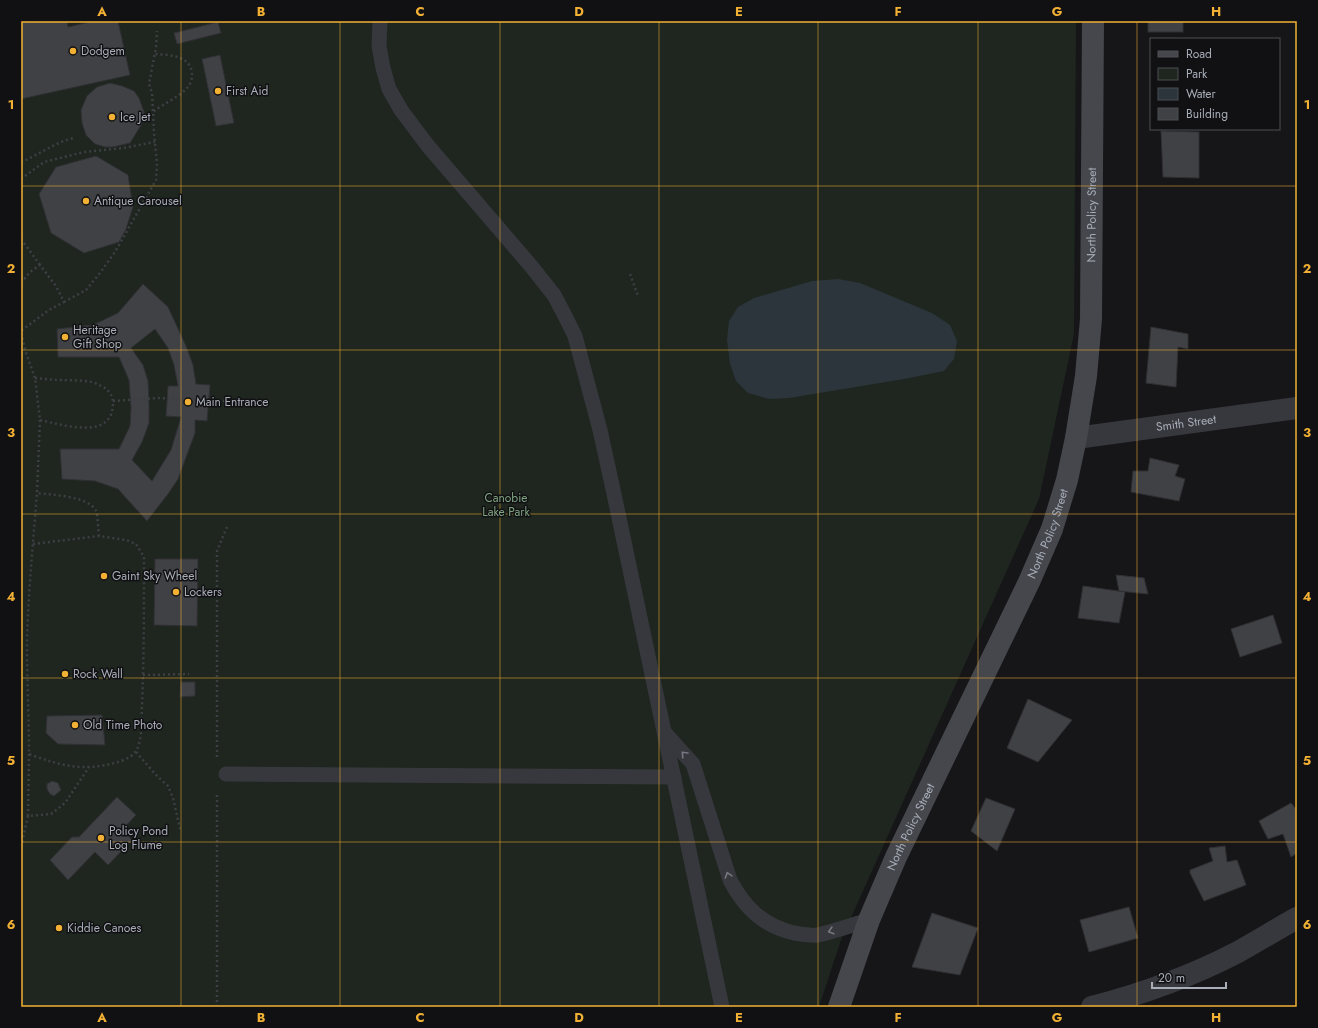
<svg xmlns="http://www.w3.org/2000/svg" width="1318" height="1028" viewBox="0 0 1318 1028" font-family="Jost,sans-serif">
<rect width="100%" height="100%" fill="#161618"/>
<polygon fill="#1e261f" points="21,21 1076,21 1074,334 1039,499 841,940 819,1007 21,1007"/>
<polygon fill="#2c353c" points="838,279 860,283 932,313 950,325 957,341 954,359 944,371 904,379 789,398 769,399 748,393 736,381 730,364 727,340 729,321 738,307 754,298 812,281"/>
<g fill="#404145" stroke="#303034" fill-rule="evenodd">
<polygon points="31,21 67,21 68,27 94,21 118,21 130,75 21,99 21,23"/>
<rect x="1148" y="21" width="35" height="11"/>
<polygon points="218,22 221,33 177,44 174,33"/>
<polygon points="220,55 234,123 216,126 202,59"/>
<polygon points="110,83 122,86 134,91 139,98 144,112 143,122 130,143 113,147 105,147 95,144 86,135 82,123 81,110 87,96 97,87"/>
<polygon points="1161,131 1199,132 1199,178 1163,177"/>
<polygon points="96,156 128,175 133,207 126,229 119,242 84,253 51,233 39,194 56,167"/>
<path d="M143,284L168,307L186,346L193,365L196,384L210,385L207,421L195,420V433L178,479L168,494L147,521L118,489L95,481L62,479L60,449H119L130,426L131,408L129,380L119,357H58L57,329L93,325L118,313ZM155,329L168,348L174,365L178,386H168L166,416L181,417L171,450L152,481L132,460L142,442L149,423V404L148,381L143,365L131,348Z"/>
<polygon points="1151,327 1188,334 1188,349 1178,347 1176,387 1146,383"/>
<polygon points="1150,458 1179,465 1175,476 1185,479 1179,501 1131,492 1133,471 1148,471"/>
<polygon points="155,559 198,559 197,626 154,625"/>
<polygon points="1116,575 1144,578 1148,594 1119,591"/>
<polygon points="1083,586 1125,592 1119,623 1078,618"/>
<polygon points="1273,615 1282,643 1240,657 1231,629"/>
<polygon points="181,682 195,682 195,696 180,697"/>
<polygon points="1028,699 1072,720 1038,762 1007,748"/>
<polygon points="102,715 105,745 58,744 46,733 47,716"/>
<polygon points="52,781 58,783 61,790 54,796 50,794 47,789 47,784"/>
<polygon points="117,797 136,815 122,830 132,840 108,865 95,852 68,880 50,860 72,837 79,837"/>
<polygon points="986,798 1015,809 997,851 971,831"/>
<polygon points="1291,803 1297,810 1297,853 1291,857 1283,834 1268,839 1259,821"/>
<polygon points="1225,846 1227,862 1237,860 1246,885 1204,901 1190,873 1190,870 1213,861 1209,848"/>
<polygon points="1129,907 1138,938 1089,952 1080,920"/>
<polygon points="932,913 978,928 960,975 912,967"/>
</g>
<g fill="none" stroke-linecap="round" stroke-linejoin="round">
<g stroke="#3d3f44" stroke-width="2.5" stroke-dasharray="2 3" stroke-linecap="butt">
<polyline points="153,111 152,93 149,84 156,47 157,31"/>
<path d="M21,162C39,155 55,142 74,138"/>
<polyline points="21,179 44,162 84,152 123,148 155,142"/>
<polyline points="21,239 40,265"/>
<polyline points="630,274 638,296"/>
<polyline points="21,283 30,272 40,265 56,286 64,302 49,310 21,331"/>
<path d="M64,302L86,290L100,273L115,252L156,180L157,164L154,133L153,112C163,104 179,97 187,88C191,84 192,79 192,74C191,55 169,55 154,54"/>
<polyline points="21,333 26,353 35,378"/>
<polyline points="21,354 26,353"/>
<path d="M35,378C44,379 53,380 63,380C74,381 89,379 99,385C107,388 113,394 113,403C113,441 63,425 40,420Z"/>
<polyline points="113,401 157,398 227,401"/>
<path d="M40,420L37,493C52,495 89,496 96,511C98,516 98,530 99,536"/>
<path d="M33,544L99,536L126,540L136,544L144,557C144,607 144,657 142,706C141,720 143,739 136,751C132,757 124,760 118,762C84,772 61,766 29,754C29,718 27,681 27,645C28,594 33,544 37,493"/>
<polyline points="143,675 189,674"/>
<polyline points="136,752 157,776 168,786 173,798 180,829"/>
<polyline points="29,754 28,816 51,814 65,803 89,767"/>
<polyline points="217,757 217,551 227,527"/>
<polyline points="21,847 28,816"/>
<polyline points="217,1007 217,792"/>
</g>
<g stroke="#37383d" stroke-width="15">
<polyline points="380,21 379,46 383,68 389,89 401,110 428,146 531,266 554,295 564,314 575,336 600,430 614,494 722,1007"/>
<path d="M665,733L693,764L730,880C744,907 763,926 794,933C801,934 810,936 818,935C835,931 852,925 869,920"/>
<polyline points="226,774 674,777"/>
</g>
<g stroke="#37383d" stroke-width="22">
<path id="s1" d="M1076,438L1297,408"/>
<path d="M1092,1007C1142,994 1192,976 1238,952C1258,941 1277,929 1297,918"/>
</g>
<path stroke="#45474d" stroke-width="22" id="s2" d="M839,1007L869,920L896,857L1029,582L1052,529L1067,480L1076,438L1086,376L1091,319L1093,21"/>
</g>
<defs><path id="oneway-chevron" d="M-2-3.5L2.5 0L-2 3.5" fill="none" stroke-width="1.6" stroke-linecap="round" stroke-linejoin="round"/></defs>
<g stroke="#757881">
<use href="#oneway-chevron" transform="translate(684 754) rotate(-133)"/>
<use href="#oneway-chevron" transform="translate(728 875) rotate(-108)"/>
<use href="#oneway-chevron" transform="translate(831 931) rotate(164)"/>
</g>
<path fill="none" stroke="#f2b134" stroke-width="1" stroke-opacity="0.55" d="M181,21V1007M340,21V1007M500,21V1007M659,21V1007M818,21V1007M978,21V1007M1137,21V1007M21,186H1297M21,350H1297M21,514H1297M21,678H1297M21,842H1297"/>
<g fill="#f2b134" stroke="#111113" stroke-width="1.5">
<circle cx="73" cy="51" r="4"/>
<circle cx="218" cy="91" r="4"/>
<circle cx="112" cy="117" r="4"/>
<circle cx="86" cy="201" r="4"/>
<circle cx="65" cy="337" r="4"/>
<circle cx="188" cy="402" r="4"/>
<circle cx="104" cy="576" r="4"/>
<circle cx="176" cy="592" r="4"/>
<circle cx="65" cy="674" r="4"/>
<circle cx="75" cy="725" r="4"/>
<circle cx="101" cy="838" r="4"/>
<circle cx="59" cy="928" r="4"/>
</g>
<g text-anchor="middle" stroke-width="3" stroke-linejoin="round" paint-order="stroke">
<g font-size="12" fill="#a8adb8" stroke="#111113" text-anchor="start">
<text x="81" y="55">Dodgem</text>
<text x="226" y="95">First Aid</text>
<text x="120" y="121">Ice Jet</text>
<text x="94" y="205">Antique Carousel</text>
<text x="73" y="334">Heritage<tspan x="73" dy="14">Gift Shop</tspan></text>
<text x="196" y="406">Main Entrance</text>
<text x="112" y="580">Gaint Sky Wheel</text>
<text x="184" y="596">Lockers</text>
<text x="73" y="678">Rock Wall</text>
<text x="83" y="729">Old Time Photo</text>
<text x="109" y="835">Policy Pond<tspan x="109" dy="14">Log Flume</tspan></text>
<text x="67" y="932">Kiddie Canoes</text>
</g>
<g font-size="12" fill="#a8adb8" stroke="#111113">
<text dy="4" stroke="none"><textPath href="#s2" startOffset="842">North Policy Street</textPath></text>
<text dy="4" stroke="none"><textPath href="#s1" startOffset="111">Smith Street</textPath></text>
<text dy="4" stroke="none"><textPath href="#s2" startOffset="518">North Policy Street</textPath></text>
<text dy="4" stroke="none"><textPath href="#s2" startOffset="194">North Policy Street</textPath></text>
</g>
<g font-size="12" fill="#7fa381" stroke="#111113">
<text x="506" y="502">Canobie<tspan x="506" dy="14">Lake Park</tspan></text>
</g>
</g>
<rect width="1318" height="1028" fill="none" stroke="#111113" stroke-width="44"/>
<rect x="1150" y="38" width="130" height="92" fill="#111113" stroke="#4d4f55"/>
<rect x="1158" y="51" width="20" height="6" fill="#45474d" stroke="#4d4f55"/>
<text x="1186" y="58" font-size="12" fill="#a8adb8">Road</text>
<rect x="1158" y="68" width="20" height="12" fill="#1e261f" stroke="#4d4f55"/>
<text x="1186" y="78" font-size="12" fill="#a8adb8">Park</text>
<rect x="1158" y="88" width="20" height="12" fill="#2c353c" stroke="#4d4f55"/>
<text x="1186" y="98" font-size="12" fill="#a8adb8">Water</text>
<rect x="1158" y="108" width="20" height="12" fill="#404145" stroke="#4d4f55"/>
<text x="1186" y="118" font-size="12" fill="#a8adb8">Building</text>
<path d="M1152 982v6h74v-6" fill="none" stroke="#a8adb8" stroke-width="2"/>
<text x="1158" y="982" font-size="12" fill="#a8adb8" stroke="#111113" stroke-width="3" paint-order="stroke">20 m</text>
<rect x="22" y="22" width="1274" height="984" fill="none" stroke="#f2b134" stroke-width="1.5"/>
<g font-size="13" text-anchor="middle" font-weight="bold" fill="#f2b134">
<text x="102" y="16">A</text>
<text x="261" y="16">B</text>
<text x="420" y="16">C</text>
<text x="579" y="16">D</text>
<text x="739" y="16">E</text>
<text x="898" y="16">F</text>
<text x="1057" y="16">G</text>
<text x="1216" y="16">H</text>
<text x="11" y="109">1</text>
<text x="1307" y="109">1</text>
<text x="11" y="273">2</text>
<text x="1307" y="273">2</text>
<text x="11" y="437">3</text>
<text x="1307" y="437">3</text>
<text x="11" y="601">4</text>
<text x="1307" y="601">4</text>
<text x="11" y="765">5</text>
<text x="1307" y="765">5</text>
<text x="11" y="929">6</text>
<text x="1307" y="929">6</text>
<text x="102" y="1022">A</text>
<text x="261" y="1022">B</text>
<text x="420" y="1022">C</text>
<text x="579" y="1022">D</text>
<text x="739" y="1022">E</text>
<text x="898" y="1022">F</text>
<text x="1057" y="1022">G</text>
<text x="1216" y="1022">H</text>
</g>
</svg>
